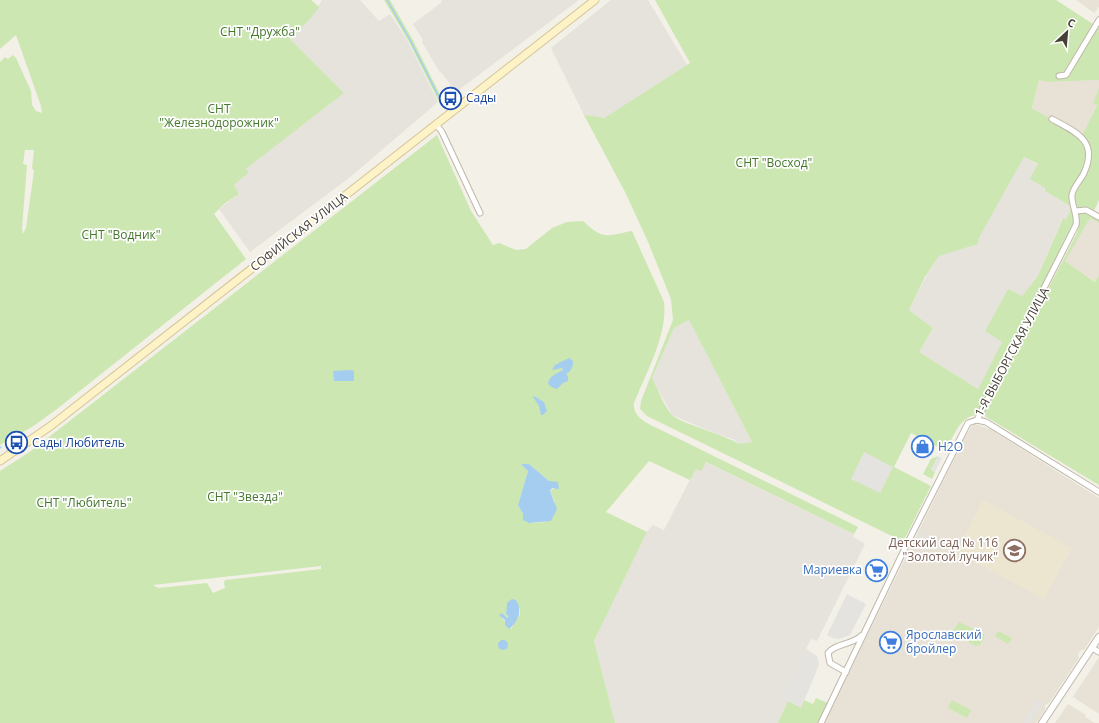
<svg xmlns="http://www.w3.org/2000/svg" width="1099" height="723" viewBox="0 0 1099 723" font-family="'Open Sans',sans-serif">
<rect width="100%" height="100%" fill="#f3f0e7"/>
<g fill="#e7e2d5">
<polygon points="1076,0 1099,0 1099,7 1094,13"/>
<polygon points="1039,80 1047,82 1099,80 1099,88 1094,103 1097,104 1083,135 1051,115 1049,118 1032,108"/>
<polygon points="1090,217 1099,223 1099,275 1096,282 1065,261"/>
<polygon points="975,424 990,429 1099,498 1099,627 1084,650 1081,650 1078,654 1079,658 1049,703 1045,705 1045,710 1036,723 824,723 965,437 971,427"/>
<polygon points="1099,657 1099,714 1073,697"/>
<polygon points="1068,704 1086,715 1085,717 1095,723 1055,723"/>
</g>
<g fill="#e6e2dc">
<polygon points="322,0 360,0 379,21 390,14 406,38 438,102 349,178 250,252 219,209 239,194 234,185 248,172 246,169 344,93 290,39 311,18"/>
<polygon points="441,0 579,0 456,92 441,72 440,73 422,42 423,40 413,24 442,2"/>
<polygon points="611,0 648,0 687,65 603,120 601,117 584,115 551,48"/>
<polygon points="1024,157 1038,165 1045,191 1072,207 1066,220 1062,219 1038,276 1022,296 1008,289 985,331 1002,342 978,389 919,352 933,328 909,310 926,277 939,256 978,244 979,238"/>
<polygon points="689,320 752,442 739,444 733,439 712,432 672,415 652,378 674,328"/>
<polygon points="705,462 854,534 853,537 865,544 817,641 811,639 783,696 789,699 778,723 615,723 594,641 647,532 653,525 664,530 696,468"/>
</g>
<polygon fill="#ece6d1" points="983,500 1072,548 1044,599 956,552"/>
<g fill="#cce7b1" fill-rule="evenodd">
<path d="M0,0H311L319,7L311,18L290,39L344,93L246,169L249,172L234,185L239,194L224,204L214,214L246,259L57,409L32,427L0,445V62L5,57L8,59L13,55L16,58L31,91L32,105L36,111L42,113L41,106L16,35L0,49ZM25,150H34L32,168L34,171L26,228L23,234L22,228L27,165L23,164Z"/>
<polygon points="384,0 390,0 413,40 443,101 440,104 408,40"/>
<path d="M655,0H1056L1099,28V80L1047,82L1039,80L1032,108L1049,118L1051,115L1083,134L1097,105L1093,103L1099,88V200L1094,211L1099,214L1084,208L1073,209V224L1071,232L977,415C959,416 953,438 946,451L911,433L894,467L931,486L904,540H900L647,416L640,409L641,401L673,320L671,299L649,244L625,192L584,115L601,117L603,119L690,63ZM1024,157L1038,164L1030,179L1045,188V191L1072,207L1066,220L1063,218L1038,276L1022,296L1008,289L985,331L1002,342L978,389L919,352L933,328L909,310L925,277L939,256L978,244L979,238ZM689,320L752,442L739,444C726,435 678,423 671,414C663,404 658,389 652,378L674,328Z"/>
<path d="M437,135L471,211L493,245L499,243L516,250L526,249L552,228L567,222L583,221C603,240 606,236 632,231L664,302C668,334 646,373 634,403C632,419 652,425 663,431L858,527L854,534L706,462L701,471L696,469L690,480L649,461L606,512L647,532L594,641L615,723H0V471L31,451ZM521,464H529L549,481L554,483L555,488L550,491L555,502L545,522L534,523L523,520V514L518,505L528,471ZM321,566V569L225,580L224,583L225,588L213,593L207,583L158,588L153,585ZM508,607L520,608V614L511,629L502,618V613L507,618L509,616L506,611Z"/>
<polygon points="1086,212 1099,219 1099,223 1090,218 1065,261 1095,282 1099,275 1099,485 983,415 1077,233 1079,224 1078,213"/>
<polygon points="938,456 931,470 935,472 932,479 923,474 931,459"/>
<polygon points="959,622 984,634 984,638 980,645 976,646 955,635 953,631"/>
<polygon points="998,631 1012,638 1008,644 995,636"/>
<polygon points="816,698 828,703 818,723 778,723 788,701 801,707 804,700 813,704"/>
<polygon points="952,700 971,710 967,718 948,708"/>
</g>
<g fill="#e5e3df">
<polygon points="864,452 893,467 880,493 851,479"/>
<polygon points="938,456 942,458 935,472 931,470"/>
<polygon points="922,530 926,531 918,548 914,546"/>
<polygon points="847,594 866,604 850,635 839,639 833,638 827,635"/>
<polygon points="806,649 817,656 819,665 801,708 788,701 789,699 783,696"/>
<polygon points="1037,699 1043,703 1030,723 1022,723"/>
</g>
<g fill="#a5cdef">
<path d="M569,358L573,361C573,367 572,370 566,374L568,376V381L563,383L557,389L553,388L548,384C549,376 556,374 563,370L562,368L552,370L555,365Z"/>
<polygon points="351,370 354,371 354,381 334,381 333,371"/>
<polygon points="534,396 544,402 547,411 543,415 541,415 539,406 533,397"/>
<polygon points="521,464 529,464 549,481 558,482 559,489 552,488 550,491 557,509 551,521 529,523 523,520 523,514 518,505 528,471"/>
<path d="M512,599L516,600C523,610 518,622 509,629L505,625V620L499,615L502,613L507,618L509,616L506,614L507,603Z"/>
<circle cx="503" cy="645" r="5"/>
</g>
<g fill="none" stroke-linecap="round" stroke-linejoin="round">
<g stroke="#a5cdef" stroke-width="1.5">
<polyline points="387,0 410,40 442,103"/>
<polyline points="0,448 1,447"/>
</g>
<defs>
<g id="minor">
<polyline points="1059,76 1066,75 1099,20"/>
<polyline points="436,124 442,132 480,213"/>
<polyline points="1076,211 1086,210 1099,217"/>
<path d="M977,420L1076,225C1078,215 1071,204 1072,195C1073,187 1081,180 1084,173C1099,140 1075,132 1052,119"/>
<polyline points="1092,648 1099,652"/>
<path d="M846,672L830,663L828,653C836,643 852,645 861,636"/>
<polyline points="821,723 906,546 968,423 977,420 986,422 1099,492"/>
</g>
<polyline id="tertiary" points="1042,723 1099,637"/>
<polyline id="secondary" points="0,461 52,425 595,0"/>
</defs>
<use href="#minor" stroke="#bfb8aa" stroke-width="7"/>
<use href="#tertiary" stroke="#bfb8aa" stroke-width="8"/>
<use href="#secondary" stroke="#d3c598" stroke-width="9"/>
<use href="#minor" stroke="#fff" stroke-width="5"/>
<use href="#tertiary" stroke="#fff" stroke-width="6"/>
<use href="#secondary" stroke="#fef3c7" stroke-width="7"/>
</g>
<defs>
<symbol id="bus-ring" viewBox="-11 -11 22 22"><circle r="9.5" fill="#fff" stroke="#1a4fb4" stroke-width="1.5"/><path d="M-5-6H5V4H4V6H2V4H-2V6H-4V4H-5ZM-3.5-4V0h7V-4ZM-3.5 1.2v1.5H-2V1.2ZM2 1.2v1.5H3.5V1.2Z" fill="#1a4fb4"/></symbol>
<symbol id="shop-ring" viewBox="-11 -11 22 22"><circle r="9.5" fill="#fff" stroke="#3f7fe0" stroke-width="1.5"/><path d="M-5-2.5h2.3a2.7 3.5 0 0 1 5.4 0H5L5.5 6h-11ZM-1.5-2.5h3a1.5 2.3 0 0 0-3 0Z" fill="#3f7fe0"/></symbol>
<symbol id="school-ring" viewBox="-11 -11 22 22"><circle r="9.5" fill="#fff" stroke="#8d6e63" stroke-width="1.5"/><path d="M0-5L7-2L0 1L-7-2ZM-4 1L0 2.5L4 1V4Q0 6-4 4Z" fill="#8d6e63"/></symbol>
<symbol id="supermarket-ring" viewBox="-11 -11 22 22"><circle r="9.5" fill="#fff" stroke="#3f7fe0" stroke-width="1.5"/><path d="M-6-5.5h2.5l.6 2H6L4.5 2H-2.5L-4.4-4H-6ZM-1.5 3.2a1.3 1.3 0 1 0 .1 0ZM3 3.2a1.3 1.3 0 1 0 .1 0Z" fill="#3f7fe0"/></symbol>
</defs>
<g fill-rule="evenodd">
<use href="#bus-ring" x="438" y="86" width="25" height="25"/>
<use href="#bus-ring" x="4" y="430" width="25" height="25"/>
<use href="#shop-ring" x="910" y="434" width="25" height="25"/>
<use href="#school-ring" x="1002" y="538" width="25" height="25"/>
<use href="#supermarket-ring" x="864" y="558" width="25" height="25"/>
<use href="#supermarket-ring" x="878" y="630" width="25" height="25"/>
</g>
<g text-anchor="middle" stroke-width="3.5" stroke-linejoin="round" paint-order="stroke">
<g font-size="12" fill="#44772a" stroke="#fff">
<text x="260" y="36">СНТ "Дружба"</text>
<text x="219" y="113">СНТ<tspan x="219" dy="14">"Железнодорожник"</tspan></text>
<text x="774" y="167">СНТ "Восход"</text>
<text x="121" y="239">СНТ "Водник"</text>
<text x="245" y="501">СНТ "Звезда"</text>
<text x="84" y="507">СНТ "Любитель"</text>
</g>
<g font-size="12" fill="#164399" stroke="#fff" text-anchor="start">
<text x="466" y="102">Сады</text>
<text x="32" y="447">Сады Любитель</text>
</g>
<g font-size="12" fill="#464136" stroke="#fff">
<text transform="translate(299 232) rotate(-38)" y="4">СОФИЙСКАЯ УЛИЦА</text>
<text transform="translate(1012 352) rotate(-62)" y="4">1-Я ВЫБОРГСКАЯ УЛИЦА</text>
</g>
<g font-size="12" fill="#366cbe" stroke="#fff" text-anchor="start">
<text x="938" y="451">H2O</text>
<text x="862" y="574" text-anchor="end">Мариевка</text>
<text x="906" y="639">Ярославский<tspan x="906" dy="14">бройлер</tspan></text>
</g>
<g font-size="12" fill="#785e54" stroke="#fff" text-anchor="end">
<text x="998" y="547">Детский сад № 116<tspan x="998" dy="14">"Золотой лучик"</tspan></text>
</g>
</g>
<g transform="translate(1067 32) rotate(26)" stroke="#ffffff" stroke-width="3" paint-order="stroke">
<path d="M0-3L7 15L0 10L-7 15Z" fill="#464136"/>
<text y="-6" font-size="11" font-weight="bold" text-anchor="middle" fill="#464136">С</text>
</g>
</svg>
